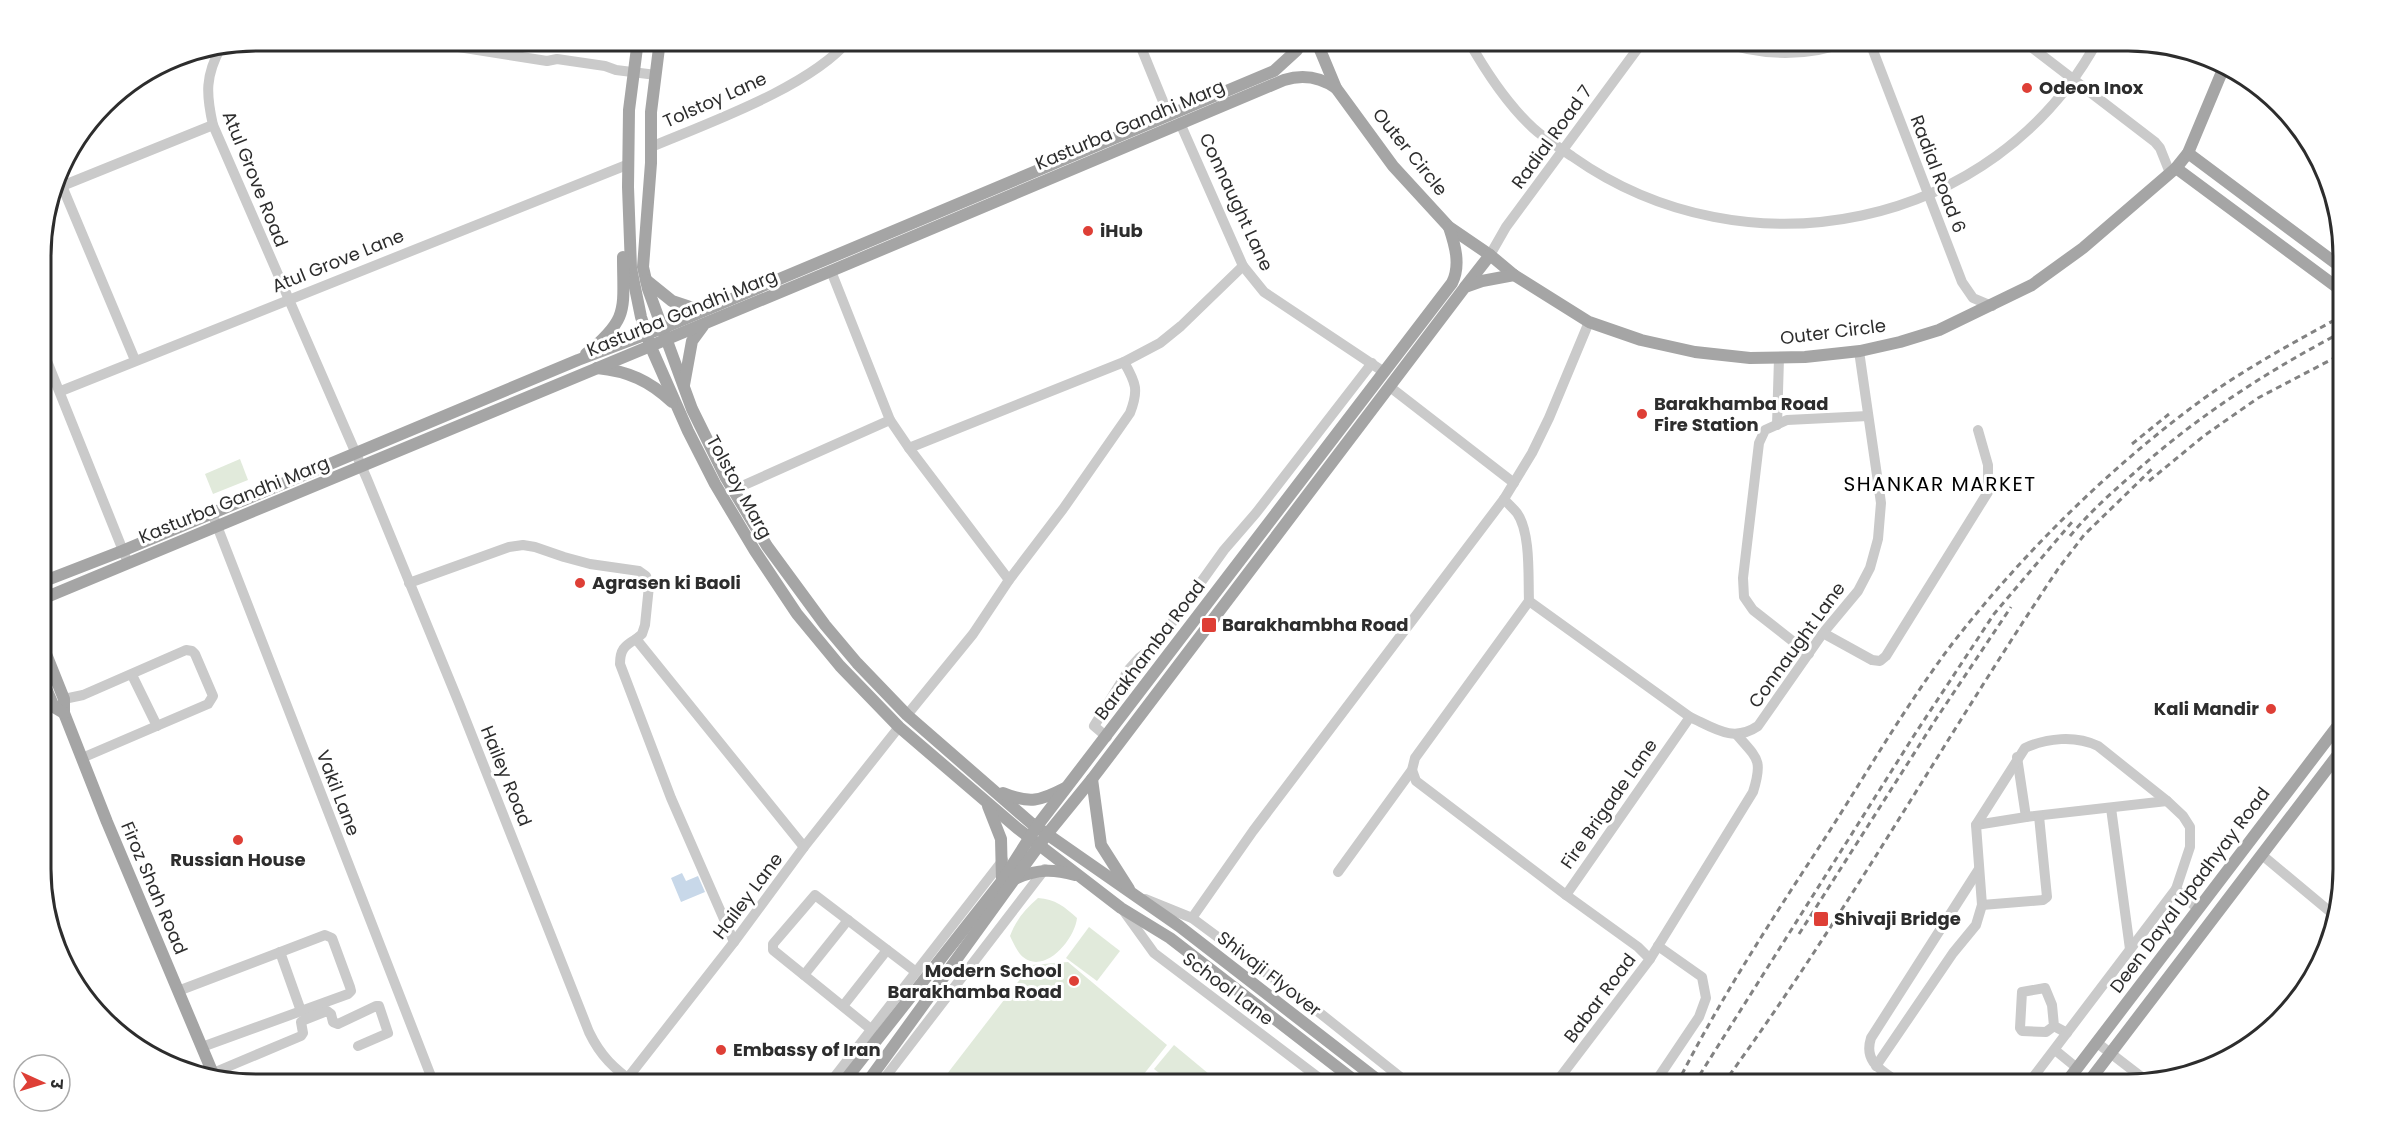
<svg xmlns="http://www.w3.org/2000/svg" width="2384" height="1125" viewBox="0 0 2384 1125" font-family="Poppins,'Noto Sans Devanagari',sans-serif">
<rect width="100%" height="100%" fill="#fff"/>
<g fill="#e1eadb">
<polygon points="240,459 248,480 213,494 205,474"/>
<path d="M1038,898C1055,899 1065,907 1077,918C1075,939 1045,975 1023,957C1017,952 1013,942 1010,936C1016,920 1025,909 1038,898Z"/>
<polygon points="1089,927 1120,951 1097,981 1066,958"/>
<polygon points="1068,962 1167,1045 1136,1084 962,1084 947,1074 1031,965"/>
<polygon points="1174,1045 1221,1084 1173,1084 1154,1069"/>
</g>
<polygon fill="#c8d8e9" points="682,873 686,881 698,876 705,892 681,902 671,878"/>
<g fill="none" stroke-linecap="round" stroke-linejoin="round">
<g stroke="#cacaca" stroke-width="10">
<polyline points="414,40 547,61 557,59 605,66 616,70 656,75"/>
<polyline points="1138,40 1169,116"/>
<path d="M1468,40C1486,72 1506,103 1533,128C1545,139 1560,148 1573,157C1746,279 1995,230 2098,40"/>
<path d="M1715,40C1760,56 1807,58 1852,40"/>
<polyline points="1869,40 1962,282 1973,298 1992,306"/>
<polyline points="2022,40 2155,142 2160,148 2170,173"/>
<path d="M221,47C205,76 206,94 213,125L367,479L459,703L589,1032C601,1057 614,1068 635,1084"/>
<polyline points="1180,123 1243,266 1264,292 1384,372"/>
<path d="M651,147C708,123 810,87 849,40"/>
<polyline points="58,177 62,186 213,125"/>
<polyline points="62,186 135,360"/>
<polyline points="1490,255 1506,227 1644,40"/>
<polyline points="41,346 128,563"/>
<polyline points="1390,387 1514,483"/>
<polyline points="61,391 629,164"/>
<polyline points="890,420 909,448"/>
<polyline points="1777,425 1779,358"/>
<polyline points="733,490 890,420 831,271"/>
<path d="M1504,499C1508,504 1513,508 1517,513C1531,533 1528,577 1529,601L1690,717C1714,728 1733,743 1758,726L1823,633L1858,591L1870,568L1878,539L1881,503L1859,351"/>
<polyline points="212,513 434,1084"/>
<polyline points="1009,580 909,448 1124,362"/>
<polyline points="409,583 509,547 523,545 535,547 564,557 590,564 639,571 646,576 649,586 645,625 642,634 636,639"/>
<polyline points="1823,633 1872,660 1880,661 1886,656 1988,492 1988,465 1978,430"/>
<polyline points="1809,654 1753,610 1744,597 1743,578 1759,443 1765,430 1787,420 1868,416"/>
<polyline points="132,675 157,726"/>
<polyline points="64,699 83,695 186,650 192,651 195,654 213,696 208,704 82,758"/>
<path d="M907,715L973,634L1009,580L1063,509L1130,413C1139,390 1136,383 1124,362L1160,343L1181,326L1243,266"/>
<polyline points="1107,737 1094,726 1130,668 1139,658 1156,645 1224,550 1256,513 1372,363"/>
<polyline points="2017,757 2026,817"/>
<polyline points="1412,770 1416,781 1566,895 1690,717"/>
<polyline points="2111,808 2130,949"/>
<polyline points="1976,825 2026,817 2167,801"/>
<polyline points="2262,855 2334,915"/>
<polyline points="1338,872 1412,770 1415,758 1529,601"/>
<polyline points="1145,899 1192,918 1311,1006 1409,1084"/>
<polyline points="1982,905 2043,900 2047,897 2039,816"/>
<polyline points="1123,910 1154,953 1327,1084"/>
<polyline points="1192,918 1253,831 1504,499 1532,453 1549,418 1589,322"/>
<path d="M734,942L671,798L620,664C620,650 624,646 636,639L804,847"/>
<polyline points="280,952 301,1011"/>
<path d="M1650,959L1753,792C1763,760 1758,759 1737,735"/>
<polyline points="804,975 848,920"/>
<polyline points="178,991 325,935 332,938 350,987 351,991 348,994 202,1047"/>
<polyline points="843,1006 887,950"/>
<polyline points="2054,1026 2046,1032 2022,1031 2020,1028 2022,992 2045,988 2052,1005 2054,1026 2067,1033"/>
<polyline points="872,1030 773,950 773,944 815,895 916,972"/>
<polyline points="2096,1042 2148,1082"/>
<polyline points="2055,1050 2077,1068"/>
<path d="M1876,1066L1953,953L1976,925L1982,905L1976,825L2025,748C2047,738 2075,735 2098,746L2167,801L2183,816L2190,827V847L2176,889L2198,909"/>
<polyline points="213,1073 301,1036 303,1033 301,1022 304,1020 327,1011 331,1014 333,1022 338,1024 376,1006 379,1006 388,1033 358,1046"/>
<polyline points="623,1084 734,942 804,847 899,727"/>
<polyline points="829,1084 1003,860"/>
<polyline points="880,1084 1045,869"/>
<polyline points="1555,1084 1650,959 1638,947 1566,895"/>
<polyline points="1654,1084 1699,1017 1706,998 1702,977 1658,946"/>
<path d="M1901,1084C1883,1071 1863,1063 1871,1038L1979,869"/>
<polyline points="2028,1084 2176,889"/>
</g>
<g stroke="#a5a5a5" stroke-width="12">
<polyline points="638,40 629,110 628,187 631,268 641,317 650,345 688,431 715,484 755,551 797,614 840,666 899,727 1017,828 1121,908 1170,938 1359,1084"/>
<polyline points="660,40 651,112 651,163 643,267 648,289 692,409 726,478 767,546 825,625 857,663 907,715 1031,823 1179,926 1383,1084"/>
<polyline points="1316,40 1336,88 1393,166 1449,227 1490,255 1514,275 1589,322 1641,340 1695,352 1750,358 1805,357 1860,351 1900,342 1939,330 2032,285 2083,248 2176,168 2188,153 2224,67"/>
<polyline points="2188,153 2342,268"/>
<polyline points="2176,168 2342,291"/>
<polyline points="646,280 672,301 702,311"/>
<polyline points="1465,287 1490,255"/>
<path d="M586,354C630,318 623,310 623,257"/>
<path d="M597,368C628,371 650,381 672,402"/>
<polyline points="684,385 692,341 703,326"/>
<polyline points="42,582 122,551 578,360 663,328 1274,71 1297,50 1303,40"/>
<path d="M42,599L831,271L1284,80C1303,74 1320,77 1336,88"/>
<polyline points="42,644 64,699 64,713 107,822 214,1076"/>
<polyline points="42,679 54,707 64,713"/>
<polyline points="1092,779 1101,845 1129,889"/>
<path d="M1003,793C1030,804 1040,801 1065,788"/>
<polyline points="988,806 1001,839 1002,880"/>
<path d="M1017,878C1038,869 1053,869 1075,875"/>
<path d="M842,1084L1002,881L1037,826L1452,283C1461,265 1455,245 1449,227"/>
<polyline points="866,1084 1048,833 1092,779 1465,287 1482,281 1514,275"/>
<polyline points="2065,1084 2343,719"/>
<polyline points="2087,1084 2343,748"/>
</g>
<g stroke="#828282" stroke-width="3" stroke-dasharray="6 4.5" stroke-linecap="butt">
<polyline points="2132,444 2169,414"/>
<polyline points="2149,481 2205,435 2258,398 2342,354"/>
<path d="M2070,536C2089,513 2111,493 2133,474C2196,417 2266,372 2342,332"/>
<polyline points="1799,934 1936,719 2011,607"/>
<path d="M1677,1084C1721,997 1774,916 1827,835C1868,771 1906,705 1952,644C2019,558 2100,477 2187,411C2235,374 2289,345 2342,316"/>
<polyline points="1694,1084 1913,737 1994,614 2072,522"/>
<path d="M1723,1084C1844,919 1944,739 2058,569L2084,535L2153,468"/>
</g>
</g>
<g fill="#de3f36" stroke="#fff" stroke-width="2">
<circle cx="2027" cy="88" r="6"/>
<circle cx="1088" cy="231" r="6"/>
<circle cx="1642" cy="414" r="6"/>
<circle cx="580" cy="583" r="6"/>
<rect x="1201" y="617" width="16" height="16" rx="3"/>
<circle cx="2271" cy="709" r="6"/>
<circle cx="238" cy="840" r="6"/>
<rect x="1813" y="911" width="16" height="16" rx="3"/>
<circle cx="1074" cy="981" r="6"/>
<circle cx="721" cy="1050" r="6"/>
</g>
<g text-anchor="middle" stroke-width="6" stroke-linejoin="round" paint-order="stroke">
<g font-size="18" font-weight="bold" fill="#2d2d2d" stroke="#fff" text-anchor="start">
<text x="2039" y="94">Odeon Inox</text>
<text x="1100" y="237">iHub</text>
<text x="1654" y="410">Barakhamba Road<tspan x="1654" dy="21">Fire Station</tspan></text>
<text x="592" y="589">Agrasen ki Baoli</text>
<text x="1222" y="631">Barakhambha Road</text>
<text x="2259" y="715" text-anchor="end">Kali Mandir</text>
<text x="238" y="866" text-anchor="middle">Russian House</text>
<text x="1834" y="925">Shivaji Bridge</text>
<text x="1062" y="977" text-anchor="end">Modern School<tspan x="1062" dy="21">Barakhamba Road</tspan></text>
<text x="733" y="1056">Embassy of Iran</text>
</g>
<g font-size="18" fill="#2d2d2d" stroke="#fff">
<text transform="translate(715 100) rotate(-24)" y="6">Tolstoy Lane</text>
<text transform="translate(1130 125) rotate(-23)" y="6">Kasturba Gandhi Marg</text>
<text transform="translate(1552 137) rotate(-54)" y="6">Radial Road 7</text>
<text transform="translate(1410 152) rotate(51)" y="6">Outer Circle</text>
<text transform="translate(1938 174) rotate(69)" y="6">Radial Road 6</text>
<text transform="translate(255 179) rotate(68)" y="6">Atul Grove Road</text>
<text transform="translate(1236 202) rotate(65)" y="6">Connaught Lane</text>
<text transform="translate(338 261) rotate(-22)" y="6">Atul Grove Lane</text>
<text transform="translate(682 313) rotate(-22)" y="6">Kasturba Gandhi Marg</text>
<text transform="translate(1833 332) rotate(-7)" y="6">Outer Circle</text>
<text transform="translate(739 487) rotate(61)" y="6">Tolstoy Marg</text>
<text transform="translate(234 500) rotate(-22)" y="6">Kasturba Gandhi Marg</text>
<text transform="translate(1797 645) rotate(-54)" y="6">Connaught Lane</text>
<text transform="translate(1150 650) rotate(-53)" y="6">Barakhamba Road</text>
<text transform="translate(506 776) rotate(68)" y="6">Hailey Road</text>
<text transform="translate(338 793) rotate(69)" y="6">Vakil Lane</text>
<text transform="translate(1609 804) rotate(-55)" y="6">Fire Brigade Lane</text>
<text transform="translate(154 888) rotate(67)" y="6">Firoz Shah Road</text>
<text transform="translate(2190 890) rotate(-53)" y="6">Deen Dayal Upadhyay Road</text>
<text transform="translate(748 896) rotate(-53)" y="6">Hailey Lane</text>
<text transform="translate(1269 974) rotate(38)" y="6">Shivaji Flyover</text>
<text transform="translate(1228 989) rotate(37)" y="6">School Lane</text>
<text transform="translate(1600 998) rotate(-53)" y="6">Babar Road</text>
</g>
<g font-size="20" letter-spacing="1.5" fill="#000" stroke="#fff">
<text x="1940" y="491">SHANKAR MARKET</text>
</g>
</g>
<path d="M0 0H2384V1125H0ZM256 51H2128A205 205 0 0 1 2333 256V869A205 205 0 0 1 2128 1074H256A205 205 0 0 1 51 869V256A205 205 0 0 1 256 51Z" fill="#fff" fill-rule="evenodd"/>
<path fill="none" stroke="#2d2d2d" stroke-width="3" d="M256 51H2128A205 205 0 0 1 2333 256V869A205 205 0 0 1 2128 1074H256A205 205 0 0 1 51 869V256A205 205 0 0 1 256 51Z"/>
<g transform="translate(42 1083) rotate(94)"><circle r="28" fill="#ffffff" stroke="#ababab" stroke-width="1.5"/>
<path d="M0-4.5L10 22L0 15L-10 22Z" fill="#de3f36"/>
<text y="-9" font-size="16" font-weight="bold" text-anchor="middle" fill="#2d2d2d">उ</text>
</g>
</svg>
